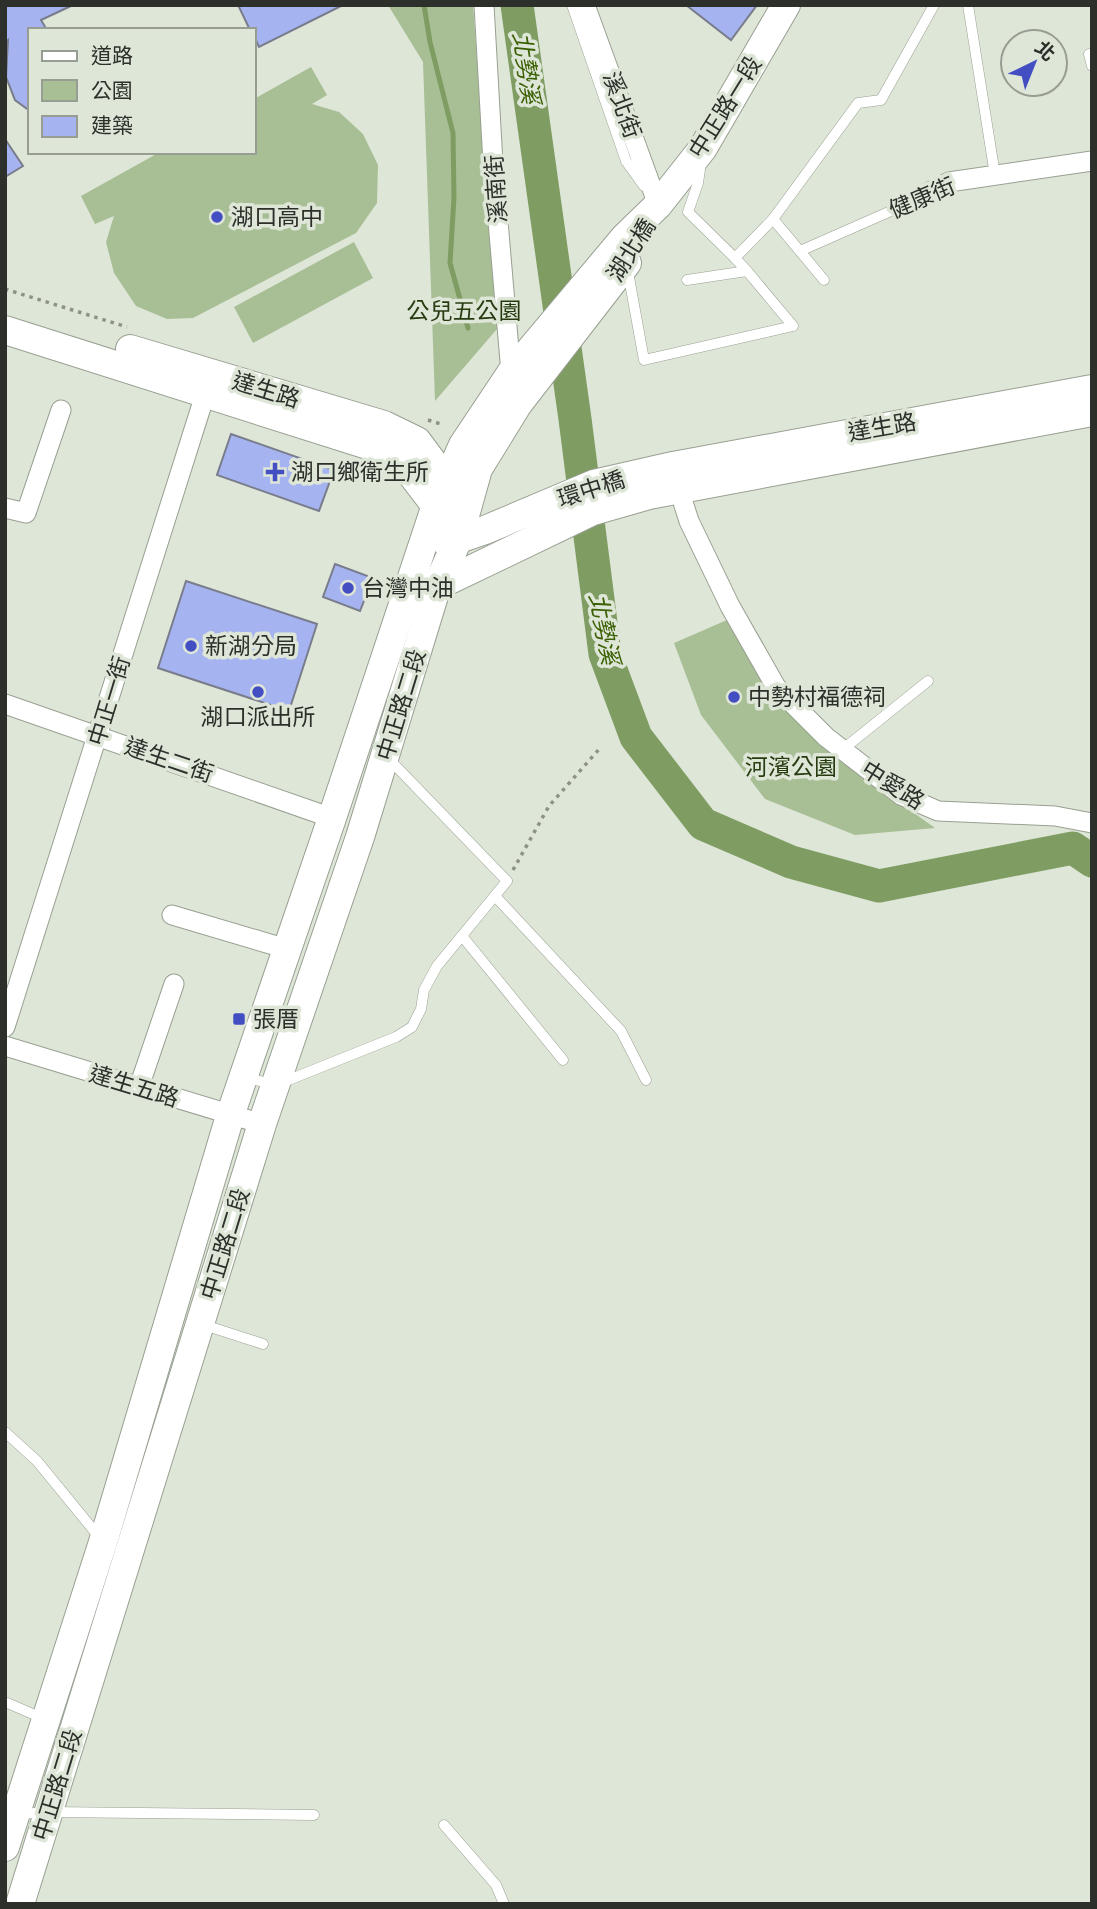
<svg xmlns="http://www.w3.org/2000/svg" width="1097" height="1909" viewBox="0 0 1097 1909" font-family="Poppins,'Noto Sans TC',sans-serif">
<rect width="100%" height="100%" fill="#dee6d8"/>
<g fill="#a8be95">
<polygon points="388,5 473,5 497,329 435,401 423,62"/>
<polygon points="311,67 327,95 312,104 339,112 363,134 378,165 377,203 356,233 193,318 167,319 136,306 114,273 106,242 114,216 95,224 81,196 160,152 254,152 254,99"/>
<polygon points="354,242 373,278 253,343 234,307"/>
<polygon points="727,620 770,695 837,758 935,828 855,835 765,799 701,715 674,643"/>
</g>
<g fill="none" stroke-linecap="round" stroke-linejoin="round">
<polyline stroke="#7f9d62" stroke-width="5" points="424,5 430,42 453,133 454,197 450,263 468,328"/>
<polyline stroke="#7f9d62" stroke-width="33" points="517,5 575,419 605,654 636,737 703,824 791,862 879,886 1073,848 1092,861"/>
</g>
<g fill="#a5b4f1" stroke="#797d8b" stroke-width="2">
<polygon points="5,5 73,5 41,20 47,30 30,30 30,111 15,100 6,77 8,40 5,42"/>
<polygon points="238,5 343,5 259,47 254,36 254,30 250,30"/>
<polygon points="686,5 757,5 731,40"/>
<polygon points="5,139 23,166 5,177"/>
<polygon points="231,434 334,470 319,511 217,475"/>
<polygon points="335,564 373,578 360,611 323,597"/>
<polygon points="186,581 317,624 289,711 158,668"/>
</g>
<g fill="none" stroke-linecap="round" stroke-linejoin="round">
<defs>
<g id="lane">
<polyline points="572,5 626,161 644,186"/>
<polyline points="968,5 995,175"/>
<polyline points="1089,54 1092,66"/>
<polyline points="701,162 698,183 688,212 735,258 773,219 858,103 881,100 934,5"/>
<polyline points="773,219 824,280"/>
<polyline points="800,251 900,207"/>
<polyline points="628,272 644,360 793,326 747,271"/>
<polyline points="687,280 747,271 735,258"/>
<polyline points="842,750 928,681"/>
<polyline points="495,896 621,1031 646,1080"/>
<polyline points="462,936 563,1060"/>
<polyline points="247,1078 276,1085 396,1037 412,1027 421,1009 424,990 437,966 507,881 387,757"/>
<polyline points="201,1324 263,1344"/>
<polyline points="5,1432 37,1461 100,1538"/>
<polyline points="5,1702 42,1718"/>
<polyline points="20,1814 49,1812 314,1815"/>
<polyline points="444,1825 496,1885 504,1904"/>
</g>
<g id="street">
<polyline points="484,5 493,163 511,373"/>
<polyline points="585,5 658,205"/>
<polyline points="900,207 949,182 1092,161"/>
<polyline points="675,477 689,521 730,606 776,687 826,737 901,795 938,811 1055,816 1092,823"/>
<polyline points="5,508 26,513 61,410"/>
<polyline points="5,704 332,818"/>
<polyline points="172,915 287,949"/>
<polyline points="5,1027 209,382"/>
<polyline points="5,1046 262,1124"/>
<polyline points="139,1087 174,984"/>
</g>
<g id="secondary">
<polyline points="5,330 396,454 445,518"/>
<polyline points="130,349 384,425 417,441 455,492"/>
<polyline points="447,543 485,530 594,484 673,466 1092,389"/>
<polyline points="437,586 593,511 649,495 1092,412"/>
<polyline points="5,1847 103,1542 230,1116 332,818 436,505 463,445 511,373 625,237 658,205 703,148 786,5"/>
<polyline points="20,1904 262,1124 360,837 437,586 459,537 478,469 518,404 627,263"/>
</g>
</defs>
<use href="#lane" stroke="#98a092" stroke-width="11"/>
<use href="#street" stroke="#98a092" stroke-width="21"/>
<use href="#secondary" stroke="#98a092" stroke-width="30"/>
<g stroke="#8c9288" stroke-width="3.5" stroke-dasharray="3.5 5" stroke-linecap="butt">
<polyline points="5,289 127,327"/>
<polyline points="428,420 444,425"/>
<polyline points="513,870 549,806 601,747"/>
</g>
<use href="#lane" stroke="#fff" stroke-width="10"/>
<use href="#street" stroke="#fff" stroke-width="19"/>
<use href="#secondary" stroke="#fff" stroke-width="28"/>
</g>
<g fill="#434ec2" stroke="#dee6d8" stroke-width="2.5">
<circle cx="217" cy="217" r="7"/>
<path d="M271.5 461.5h7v7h7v7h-7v7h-7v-7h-7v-7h7z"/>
<circle cx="348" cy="588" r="7"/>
<circle cx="191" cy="646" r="7"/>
<circle cx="258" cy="692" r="7"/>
<circle cx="734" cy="697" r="7"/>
<rect x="232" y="1012" width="14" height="14" rx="3.5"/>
</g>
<g text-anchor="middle" stroke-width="7" stroke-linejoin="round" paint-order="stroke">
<g font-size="23" fill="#2d302a" stroke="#dee6d8">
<text transform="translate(622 105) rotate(70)" y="8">溪北街</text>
<text transform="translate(725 107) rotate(-58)" y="8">中正路一段</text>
<text transform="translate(496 189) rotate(-94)" y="8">溪南街</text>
<text transform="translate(922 198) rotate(-23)" y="8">健康街</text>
<text transform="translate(631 250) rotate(-58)" y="8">湖北橋</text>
<text transform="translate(266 390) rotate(17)" y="8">達生路</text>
<text transform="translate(882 427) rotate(-10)" y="8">達生路</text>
<text transform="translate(591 489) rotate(-18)" y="8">環中橋</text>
<text transform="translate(109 701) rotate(-73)" y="8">中正一街</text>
<text transform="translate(401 705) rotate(-73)" y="8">中正路二段</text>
<text transform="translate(169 760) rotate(19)" y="8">達生二街</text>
<text transform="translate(893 785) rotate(32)" y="8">中愛路</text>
<text transform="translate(134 1086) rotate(17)" y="8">達生五路</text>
<text transform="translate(225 1244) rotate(-73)" y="8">中正路二段</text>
<text transform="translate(57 1785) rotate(-73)" y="8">中正路二段</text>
</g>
<g font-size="23" fill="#2d302a" stroke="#dee6d8" text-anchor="start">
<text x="231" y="225">湖口高中</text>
<text x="291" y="480">湖口鄉衛生所</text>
<text x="362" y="596">台灣中油</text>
<text x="205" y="654">新湖分局</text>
<text x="748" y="705">中勢村福德祠</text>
<text x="258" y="725" text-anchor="middle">湖口派出所</text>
<text x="253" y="1027">張厝</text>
</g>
<g font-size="23" fill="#273b10" stroke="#dee6d8">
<text x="464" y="319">公兒五公園</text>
<text x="791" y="775">河濱公園</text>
</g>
<g font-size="24" font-style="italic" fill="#3b6003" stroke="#dee6d8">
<text transform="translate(526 68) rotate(82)" y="8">北勢溪</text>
<text transform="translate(604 629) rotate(79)" y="8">北勢溪</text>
</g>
</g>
<rect width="1097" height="1909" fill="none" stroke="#2d302a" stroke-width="14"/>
<rect x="28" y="28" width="228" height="126" fill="#dee6d8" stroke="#979d92" stroke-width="2"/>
<rect x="42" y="51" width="35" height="10" fill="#ffffff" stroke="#979d92" stroke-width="2"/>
<text x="91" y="63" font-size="21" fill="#2d302a">道路</text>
<rect x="42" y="80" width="35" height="21" fill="#a8be95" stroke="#979d92" stroke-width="2"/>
<text x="91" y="98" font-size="21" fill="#2d302a">公園</text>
<rect x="42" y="116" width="35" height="21" fill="#a5b4f1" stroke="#979d92" stroke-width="2"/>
<text x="91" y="133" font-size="21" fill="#2d302a">建築</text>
<g transform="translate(1034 63) rotate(43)"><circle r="33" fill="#dee6d8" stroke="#979d92" stroke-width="2"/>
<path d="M0-5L12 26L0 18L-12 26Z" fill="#434ec2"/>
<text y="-10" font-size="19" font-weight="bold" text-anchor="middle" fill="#2d302a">北</text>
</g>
</svg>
